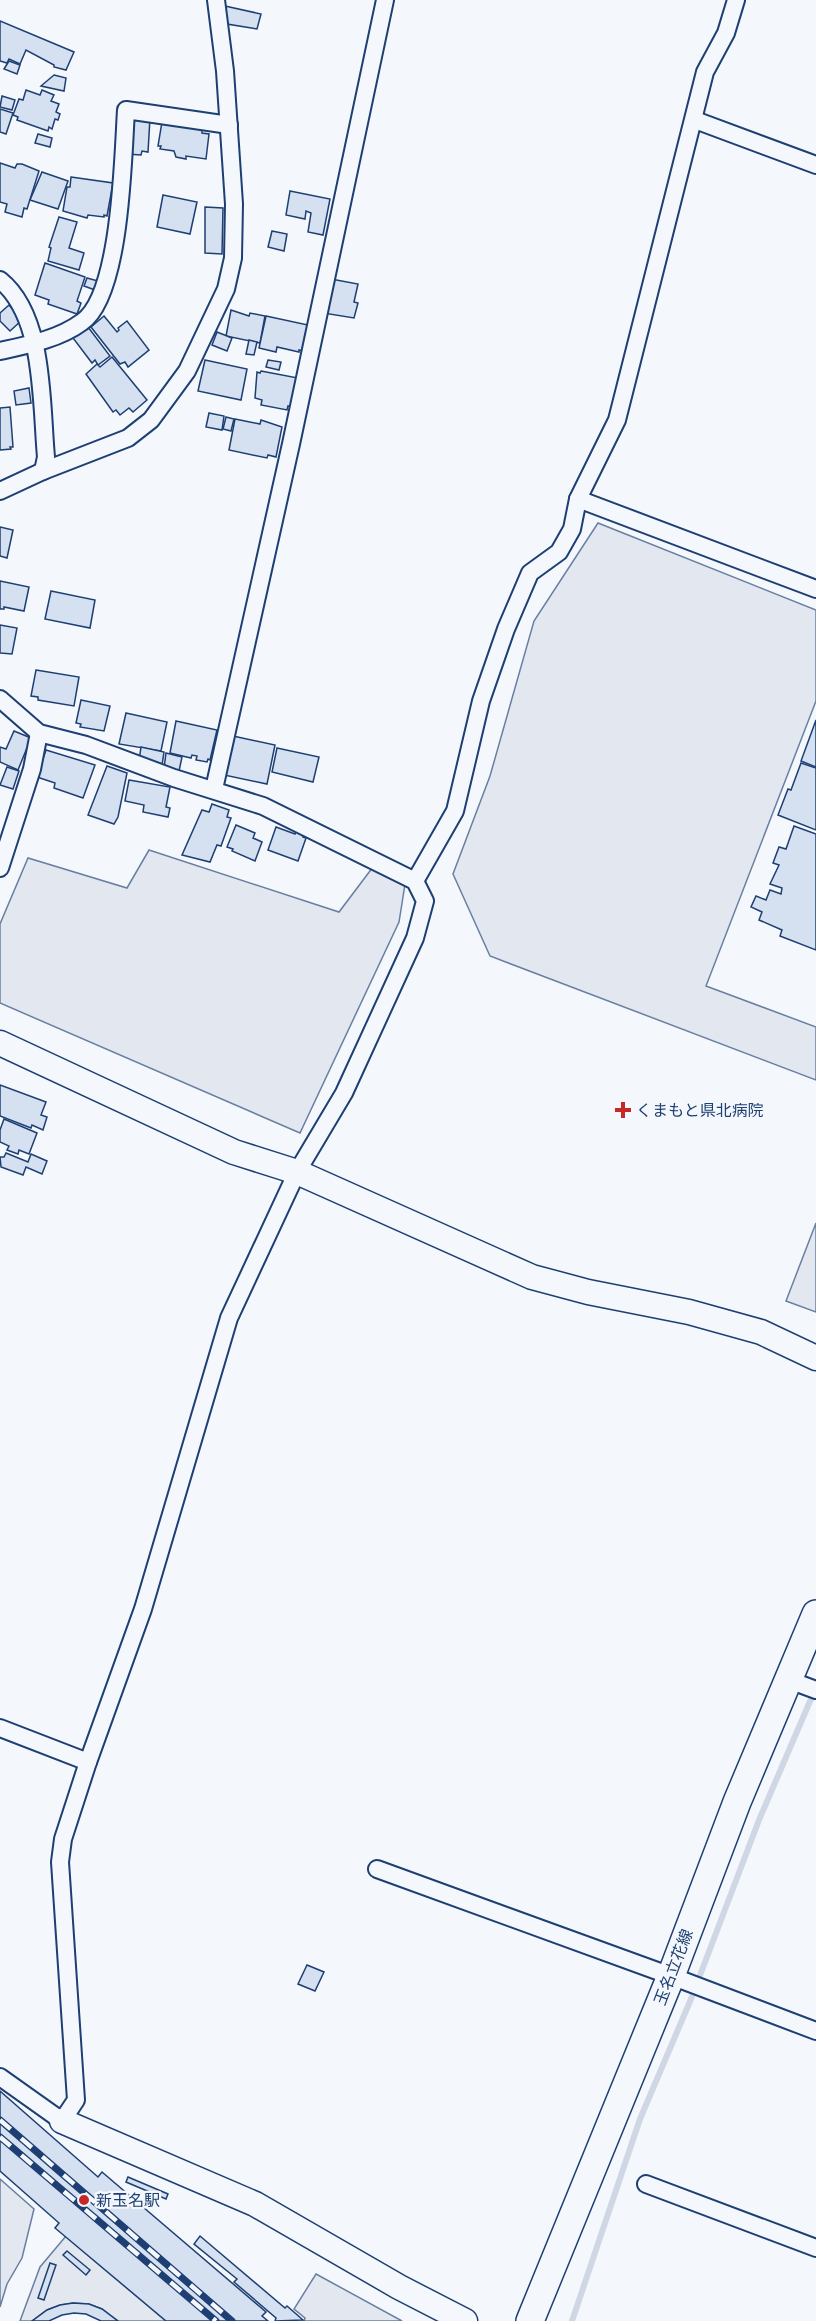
<svg xmlns="http://www.w3.org/2000/svg" width="816" height="2321" viewBox="0 0 816 2321" font-family="'Roboto Condensed','Noto Sans JP',sans-serif">
<rect width="100%" height="100%" fill="#f4f7fb"/>
<g fill="#e3e8f0" stroke="#687fa3" stroke-width="1.5">
<polygon points="598,523 816,610 816,701 706,986 816,1027 816,1080 490,956 453,874 490,776 534,621"/>
<polygon points="149,850 339,912 376,863 406,878 399,922 300,1133 0,1003 0,924 28,858 127,888"/>
<polygon points="816,1223 816,1312 786,1301"/>
<polygon points="0,2179 34,2209 22,2258 7,2284 0,2307"/>
<polygon points="66,2236 166,2321 118,2321 102,2309 89,2304 73,2303 60,2305 47,2310 32,2321 20,2321 40,2267"/>
<polygon points="316,2274 402,2321 304,2321 305,2318 294,2309"/>
</g>
<g fill="none" stroke-linecap="round" stroke-linejoin="round">
<polyline stroke="#cfd7e4" stroke-width="6" points="572,2321 640,2119 691,1999 759,1820 814,1692"/>
</g>
<g fill="#d5e0f0" stroke="#1d3f73" stroke-width="1.5">
<polygon points="225,6 261,14 257,29 227,24"/>
<polygon points="0,21 74,52 66,70 54,67 54,65 26,50 20,64 9,59 7,63 0,61"/>
<polygon points="9,61 20,65 17,74 4,69"/>
<polygon points="54,75 66,78 64,91 41,86"/>
<polygon points="26,90 40,95 42,90 54,95 51,101 59,104 56,112 60,114 58,120 55,119 52,129 49,127 48,131 17,120 18,117 13,115 19,99 23,100"/>
<polygon points="2,96 15,100 12,110 0,107"/>
<polygon points="0,109 13,113 6,134 0,132"/>
<polygon points="130,117 150,118 148,152 142,151 141,155 127,154"/>
<polygon points="162,122 202,130 202,133 209,134 206,159 186,156 186,159 176,157 174,151 160,149 161,146 158,146"/>
<polygon points="38,134 52,138 50,147 35,143"/>
<polygon points="0,163 15,168 17,164 22,164 39,171 27,209 24,208 22,217 5,212 7,204 0,202"/>
<polygon points="42,172 68,181 58,209 30,200"/>
<polygon points="71,177 113,183 107,216 104,215 104,217 88,215 87,218 63,211 67,187 70,187"/>
<polygon points="290,191 330,199 323,235 308,232 311,213 306,211 305,219 286,215"/>
<polygon points="163,195 197,202 190,234 157,227"/>
<polygon points="205,207 223,208 222,254 205,253"/>
<polygon points="59,217 77,222 69,248 84,253 79,270 48,261 51,248 49,247"/>
<polygon points="272,231 287,234 284,251 268,247"/>
<polygon points="45,263 85,277 77,301 81,303 77,314 48,304 49,300 35,295"/>
<polygon points="87,278 98,281 95,290 84,286"/>
<polygon points="331,279 358,284 354,302 358,303 354,318 323,313"/>
<polygon points="9,305 22,320 10,331 0,321 0,313"/>
<polygon points="231,310 249,316 250,313 265,316 260,343 226,336"/>
<polygon points="104,316 117,332 119,330 118,328 127,321 149,350 128,367 125,362 120,364 91,327"/>
<polygon points="266,316 308,325 303,351 299,350 299,352 277,347 276,352 259,348"/>
<polygon points="88,327 110,356 98,365 95,360 92,363 73,338"/>
<polygon points="217,332 232,338 227,351 212,345"/>
<polygon points="249,340 257,342 254,355 246,354"/>
<polygon points="112,357 147,400 133,412 129,408 120,415 116,410 113,412 86,374 97,364 100,367"/>
<polygon points="205,360 247,369 241,400 198,391"/>
<polygon points="268,360 281,362 279,370 266,367"/>
<polygon points="261,371 298,378 292,407 288,406 287,410 261,405 262,400 255,398 257,372 260,373"/>
<polygon points="29,388 31,403 16,405 14,391"/>
<polygon points="10,407 13,447 10,447 11,449 0,450 0,408"/>
<polygon points="209,413 224,416 222,430 206,427"/>
<polygon points="226,417 234,419 231,431 223,429"/>
<polygon points="235,419 260,424 261,420 282,427 276,457 268,455 267,458 229,450"/>
<polygon points="0,527 13,530 7,558 0,556"/>
<polygon points="0,581 29,587 24,611 4,607 4,609 0,609"/>
<polygon points="51,591 95,600 90,628 45,619"/>
<polygon points="0,625 17,628 12,654 0,653"/>
<polygon points="36,670 79,677 74,706 38,700 38,697 31,696"/>
<polygon points="81,700 110,706 104,731 80,727 81,724 76,723"/>
<polygon points="126,713 167,722 161,751 119,744"/>
<polygon points="816,720 816,767 801,761"/>
<polygon points="176,721 217,730 210,760 208,759 207,762 196,760 197,756 192,755 191,758 170,753"/>
<polygon points="14,731 31,738 18,770 0,762 0,747 6,749"/>
<polygon points="233,736 275,745 267,784 224,775"/>
<polygon points="141,747 164,752 162,765 139,761"/>
<polygon points="277,748 319,757 313,782 272,772"/>
<polygon points="46,750 95,765 83,798 54,788 55,783 37,777"/>
<polygon points="166,753 182,757 179,771 164,768"/>
<polygon points="801,763 816,768 816,830 778,815 788,789 791,790"/>
<polygon points="107,766 127,773 118,817 114,824 88,815"/>
<polygon points="7,767 19,771 13,789 0,785"/>
<polygon points="129,780 170,787 166,807 170,808 168,817 143,812 144,805 125,801"/>
<polygon points="212,804 229,810 227,817 231,818 221,846 217,845 210,862 182,855 202,810 209,812"/>
<polygon points="236,825 255,833 253,838 262,842 255,861 232,851 233,849 227,847"/>
<polygon points="794,826 816,834 816,950 780,936 782,930 759,920 762,912 751,907 756,896 766,900 770,890 781,894 782,888 770,884 779,865 773,863 779,847 786,849"/>
<polygon points="276,827 295,834 296,831 304,834 303,837 306,838 298,861 268,850"/>
<polygon points="0,1085 46,1102 41,1115 47,1117 43,1130 32,1125 31,1128 0,1116"/>
<polygon points="4,1119 37,1133 29,1154 19,1150 18,1154 7,1150 9,1146 0,1142 0,1130"/>
<polygon points="6,1153 28,1162 31,1154 47,1161 42,1174 26,1167 23,1175 1,1167 0,1157 4,1157"/>
<polygon points="307,1965 324,1972 315,1991 298,1984"/>
<polygon points="0,2091 98,2177 102,2172 266,2312 262,2316 268,2321 166,2321 55,2228 59,2223 0,2171"/>
<polygon points="128,2177 168,2194 166,2199 126,2182"/>
<polygon points="200,2236 285,2308 287,2306 303,2320 275,2321 276,2318 234,2282 237,2279 194,2244"/>
<polygon points="67,2251 90,2270 86,2275 63,2255"/>
<polygon points="50,2263 56,2265 44,2300 38,2298"/>
<polygon points="73,2303 89,2304 102,2309 118,2321 101,2321 86,2314 74,2313 62,2315 49,2321 32,2321 47,2310 60,2305"/>
</g>
<g fill="none" stroke-linecap="round" stroke-linejoin="round">
<defs>
<g id="street">
<polyline points="695,120 816,165"/>
<path d="M0,280C45,316 41,404 46,457L43,471"/>
<path d="M0,351C28,345 59,339 82,322C121,295 123,157 126,110L229,125"/>
<polyline points="0,491 43,471 128,438 151,420 187,371 226,289 233,258 234,204 225,71 216,0"/>
<polyline points="578,499 816,589"/>
<polyline points="0,699 39,733 86,745 174,778 263,806 415,881 425,901 415,938 344,1093 297,1172 229,1318 143,1609 88,1762 63,1839 60,1862 76,2100 62,2121 0,2077"/>
<polyline points="214,789 291,444 385,0"/>
<polyline points="0,868 32,769 39,733"/>
<polyline points="415,881 455,811 481,701 506,629 530,573 559,552 572,529 578,499 617,420 705,72 726,33 736,0"/>
<polyline points="789,1680 816,1690"/>
<polyline points="0,1728 88,1762"/>
<polyline points="377,1869 671,1976 816,2031"/>
<polyline points="646,2184 816,2248"/>
</g>
<g id="secondary">
<polyline points="0,1043 234,1152 297,1172 532,1277 588,1292 689,1312 761,1332 816,1358"/>
<polyline points="62,2121 255,2204 399,2287 465,2321"/>
</g>
<polyline id="primary" points="530,2321 671,1976 737,1802 816,1614"/>
</defs>
<use href="#street" stroke="#1d3f73" stroke-width="20"/>
<use href="#secondary" stroke="#1d3f73" stroke-width="27"/>
<use href="#primary" stroke="#1d3f73" stroke-width="30"/>
<use href="#street" stroke="#f4f7fb" stroke-width="16"/>
<use href="#secondary" stroke="#f4f7fb" stroke-width="24"/>
<use href="#primary" stroke="#f4f7fb" stroke-width="27"/>
<defs>
<g id="rail">
<polyline points="0,2120 232,2321"/>
<polyline points="0,2137 216,2321"/>
</g>
</defs>
<use href="#rail" stroke="#1d3f73" stroke-width="7"/>
<use href="#rail" stroke="#f4f7fb" stroke-width="4.5" stroke-dasharray="14" stroke-linecap="butt"/>
</g>
<g fill="#c62828" stroke="#f4f7fb" stroke-width="2">
<path d="M620 1101h6v6h6v6h-6v6h-6v-6h-6v-6h6z"/>
<circle cx="84" cy="2200" r="6"/>
</g>
<g text-anchor="middle" stroke-width="4.5" stroke-linejoin="round" paint-order="stroke">
<g font-size="16" fill="#1d3f73" stroke="#f4f7fb" text-anchor="start">
<text x="636" y="1116">くまもと県北病院</text>
<text x="96" y="2206">新玉名駅</text>
</g>
<g font-size="16" fill="#1d3f73" stroke="#f4f7fb">
<text transform="translate(673 1967) rotate(-69)" y="6">玉名立花線</text>
</g>
</g>
</svg>
